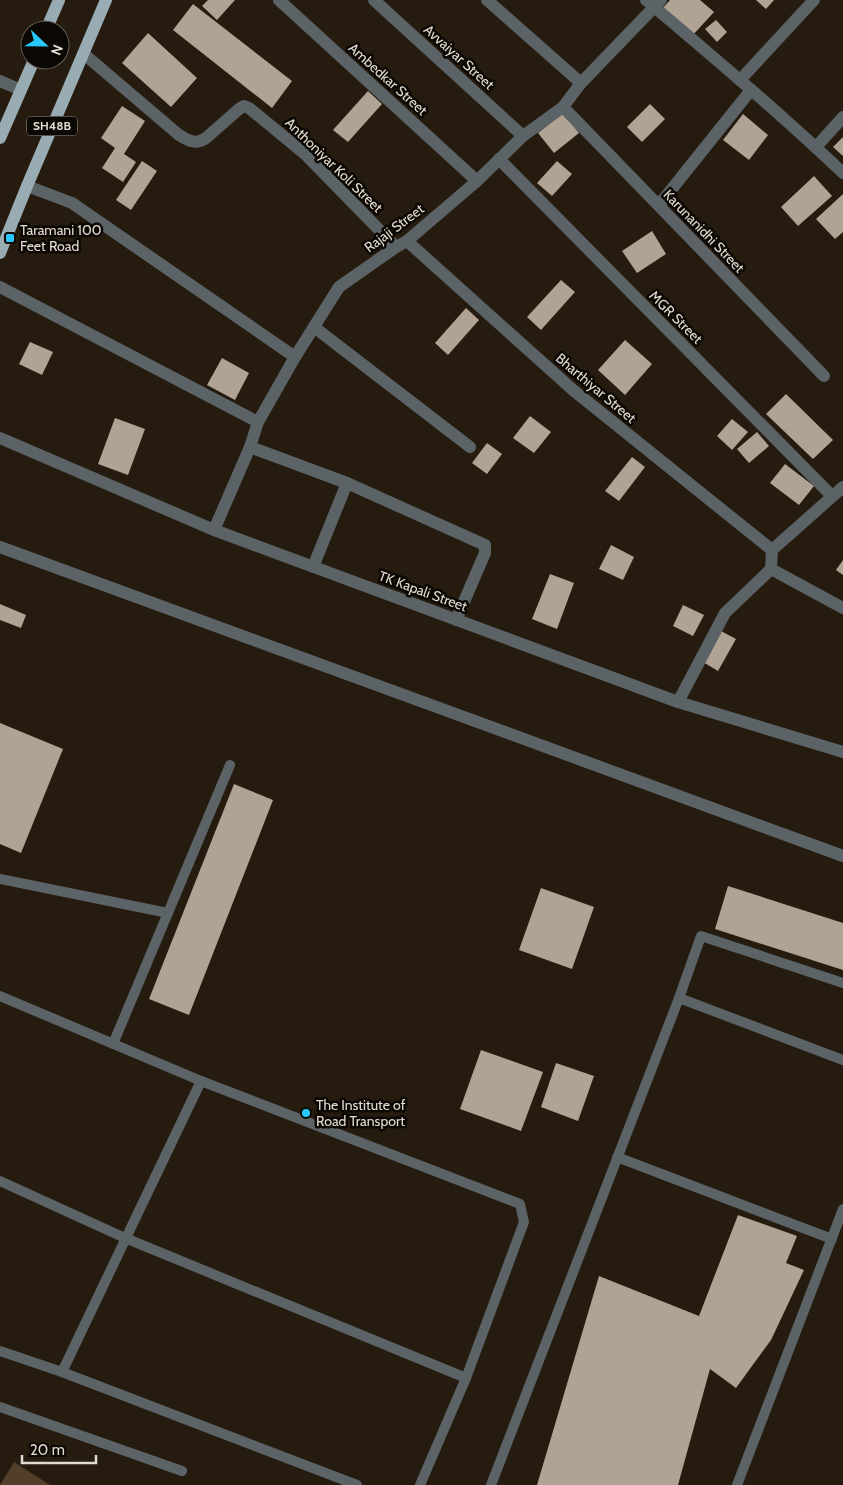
<svg xmlns="http://www.w3.org/2000/svg" width="843" height="1485" viewBox="0 0 843 1485" font-family="Cabin,sans-serif">
<rect width="100%" height="100%" fill="#261b0f"/>
<polygon fill="#523e29" points="14,1462 50,1485 0,1485"/>
<g fill="#b1a394">
<polygon points="208,0 235,0 217,20 202,6"/>
<polygon points="670,0 700,0 714,12 692,36 662,9"/>
<polygon points="756,0 774,0 766,9"/>
<polygon points="193,4 292,81 272,108 173,30"/>
<polygon points="716,20 727,32 717,42 705,29"/>
<polygon points="148,33 197,78 171,107 122,63"/>
<polygon points="368,91 382,104 348,142 333,130"/>
<polygon points="650,104 665,119 642,142 627,127"/>
<polygon points="122,106 145,121 124,154 136,162 123,182 102,168 115,148 101,138"/>
<polygon points="563,113 579,133 554,153 538,133"/>
<polygon points="743,114 768,135 749,160 723,140"/>
<polygon points="843,137 843,156 833,147"/>
<polygon points="142,161 157,171 131,210 116,200"/>
<polygon points="557,161 572,174 552,196 537,183"/>
<polygon points="814,176 832,196 798,226 781,207"/>
<polygon points="843,194 843,232 835,239 816,219"/>
<polygon points="652,231 666,254 637,273 622,251"/>
<polygon points="561,280 575,292 541,330 527,317"/>
<polygon points="466,308 479,320 448,355 435,343"/>
<polygon points="625,340 652,364 625,395 598,370"/>
<polygon points="30,342 53,352 42,375 19,364"/>
<polygon points="222,358 249,373 235,400 207,385"/>
<polygon points="786,394 833,440 813,459 766,414"/>
<polygon points="530,416 551,432 534,453 513,438"/>
<polygon points="115,418 145,429 128,475 98,464"/>
<polygon points="732,419 748,432 732,450 717,436"/>
<polygon points="757,432 769,446 749,463 737,449"/>
<polygon points="487,443 502,454 487,474 472,463"/>
<polygon points="632,457 645,467 619,501 605,491"/>
<polygon points="785,464 814,486 799,505 770,483"/>
<polygon points="611,545 634,557 623,580 599,569"/>
<polygon points="843,560 843,575 836,570"/>
<polygon points="550,574 574,583 557,629 532,619"/>
<polygon points="0,604 26,615 21,628 0,620"/>
<polygon points="683,605 704,615 693,636 673,626"/>
<polygon points="721,631 736,639 718,671 703,662"/>
<polygon points="0,723 63,749 21,853 0,844"/>
<polygon points="234,784 273,800 189,1015 149,999"/>
<polygon points="728,886 843,923 843,970 715,929"/>
<polygon points="541,888 594,907 572,969 519,950"/>
<polygon points="481,1050 543,1072 521,1131 460,1109"/>
<polygon points="556,1063 594,1076 578,1121 541,1107"/>
<polygon points="738,1215 797,1236 786,1263 804,1270 771,1340 736,1388 710,1369 678,1485 537,1485 599,1276 699,1316"/>
</g>
<g fill="none" stroke-linecap="round" stroke-linejoin="round">
<g stroke="#5b6367" stroke-width="10">
<polyline points="0,879 168,913"/>
<polyline points="0,996 201,1081 520,1204 524,1222 466,1378 420,1485"/>
<polyline points="679,998 843,1060"/>
<polyline points="113,1044 230,765"/>
<polyline points="617,1157 832,1239"/>
<polyline points="0,1181 125,1238 466,1378"/>
<polyline points="0,1351 62,1372 201,1081"/>
<polyline points="62,1372 357,1485"/>
<polyline points="0,1407 182,1471"/>
<polyline points="491,1485 679,998 701,936 843,983"/>
<polyline points="737,1485 843,1209"/>
</g>
<g stroke="#5b6367" stroke-width="12">
<polyline points="279,0 477,181"/>
<polyline points="374,0 523,136"/>
<polyline points="487,0 581,83"/>
<path d="M646,0C712,56 780,113 843,173"/>
<path d="M84,54L179,135C189,141 196,145 206,138L239,109L244,106L249,108L305,154L396,247"/>
<polyline points="740,80 814,0"/>
<polyline points="0,81 21,90"/>
<polyline points="563,107 824,376"/>
<polyline points="816,147 843,117"/>
<polyline points="499,159 832,496"/>
<polyline points="27,186 72,203 295,357"/>
<polyline points="659,205 751,90"/>
<polyline points="407,241 573,390 772,550"/>
<polyline points="0,287 258,422"/>
<polyline points="314,327 470,447"/>
<polyline points="0,438 214,530 678,702 843,752"/>
<polyline points="250,447 347,483 485,545 485,553 456,620"/>
<polyline points="214,530 250,447 258,422 295,357 339,287 396,247 407,241 477,181 523,136 563,107 581,83 661,0"/>
<polyline points="313,567 347,483"/>
<polyline points="771,569 843,608"/>
<polyline points="678,702 725,613 771,569 772,550 843,487"/>
</g>
<polyline stroke="#5b6367" stroke-width="12" points="0,547 843,856"/>
<g stroke="#99abb3" stroke-width="12">
<polyline points="46,30 59,0"/>
<polyline points="0,138 34,60"/>
<polyline points="0,253 27,186 106,0"/>
</g>
</g>
<g fill="#28c8ff" stroke="#0b0703" stroke-width="2">
<rect x="5" y="233" width="10" height="10" rx="2.5"/>
<circle cx="306" cy="1113" r="5"/>
</g>
<g text-anchor="middle" stroke-width="5" stroke-linejoin="round" paint-order="stroke">
<rect fill="#0b0703" stroke="#a29b95" stroke-width="1" x="27" y="116.5" width="50" height="19" rx="4"/>
<g font-size="12" font-weight="bold" fill="#e3dbd3">
<text x="52" y="130">SH48B</text>
</g>
<g font-size="14" fill="#e3dbd3" stroke="#0b0703">
<text transform="translate(459 57) rotate(42)" y="5">Avvaiyar Street</text>
<text transform="translate(388 79) rotate(42)" y="5">Ambedkar Street</text>
<text transform="translate(334 165) rotate(44)" y="5">Anthoniyar Koli Street</text>
<text transform="translate(394 228) rotate(-37)" y="5">Rajaji Street</text>
<text transform="translate(704 231) rotate(46)" y="5">Karunanidhi Street</text>
<text transform="translate(676 317) rotate(45)" y="5">MGR Street</text>
<text transform="translate(596 388) rotate(40)" y="5">Bharthiyar Street</text>
<text transform="translate(423 591) rotate(20)" y="5">TK Kapali Street</text>
</g>
<g font-size="14" fill="#e3dbd3" stroke="#0b0703" text-anchor="start">
<text x="20" y="235">Taramani 100<tspan x="20" dy="16">Feet Road</tspan></text>
<text x="316" y="1110">The Institute of<tspan x="316" dy="16">Road Transport</tspan></text>
</g>
</g>
<g transform="translate(45 45) rotate(112)"><circle r="24" fill="#0b0703" stroke="#615c56"/>
<path d="M0-4L9 19L0 12L-9 19Z" fill="#28c8ff"/>
<text y="-8" font-size="14" font-weight="bold" text-anchor="middle" fill="#e3dbd3">N</text>
</g>
<path d="M22 1455v8h74v-8" fill="none" stroke="#e3dbd3" stroke-width="2.5"/>
<text x="30" y="1455" font-size="15" fill="#e3dbd3" stroke="#0b0703" stroke-width="4" paint-order="stroke">20 m</text>
</svg>
